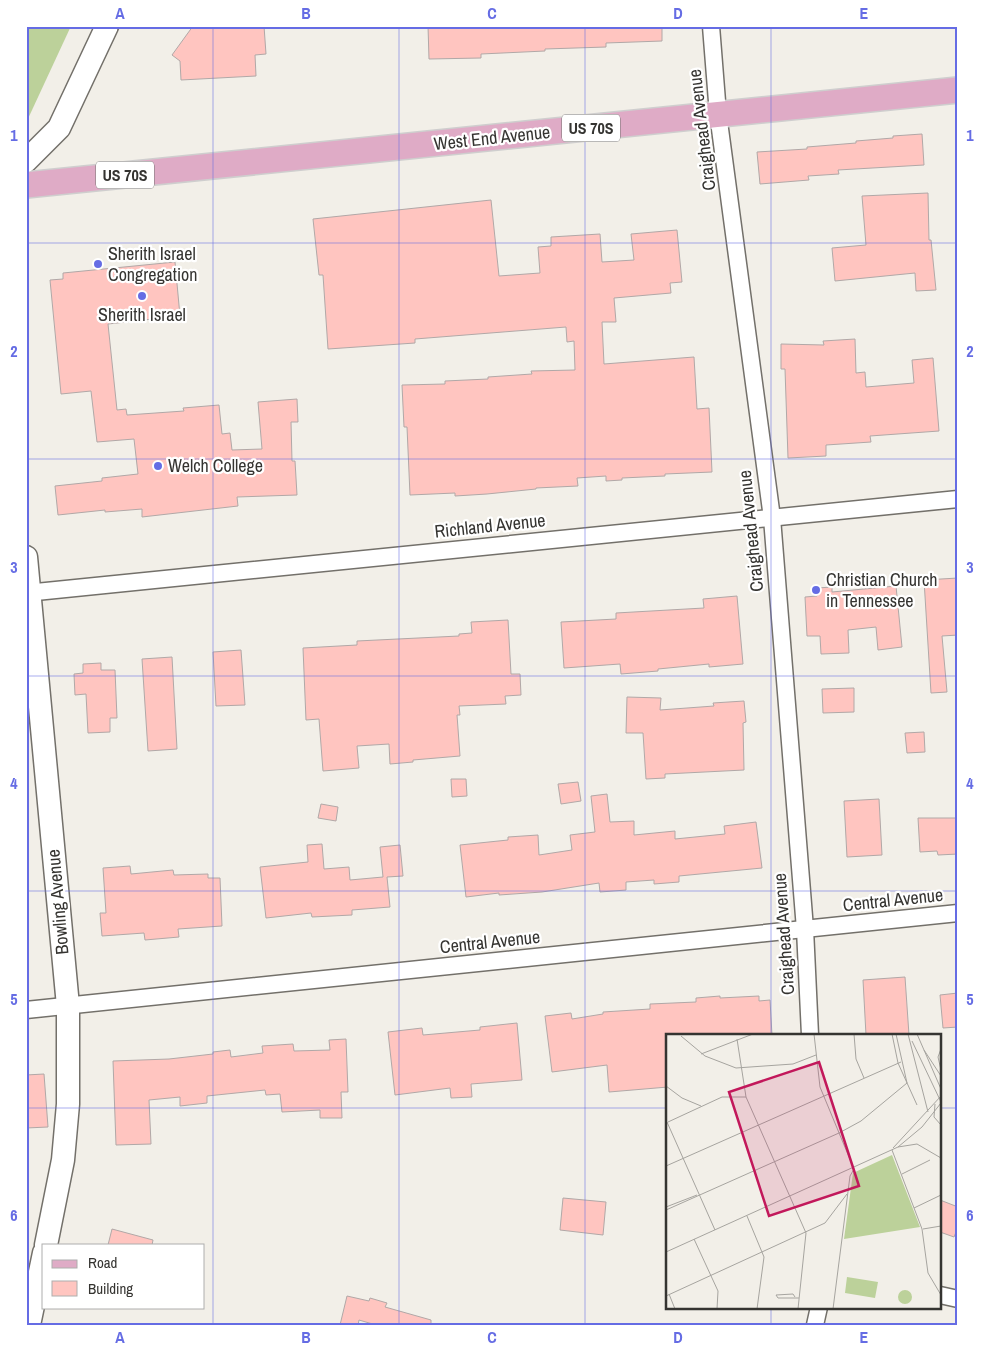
<svg xmlns="http://www.w3.org/2000/svg" width="984" height="1351" viewBox="0 0 984 1351" font-family="'Archivo Narrow',sans-serif">
<rect width="100%" height="100%" fill="#f2efe8"/>
<polygon fill="#bcd19a" points="26,26 71,26 26,123"/>
<g fill="#ffc5c0" stroke="#b1a8a7">
<polygon points="193,26 264,26 266,54 255,55 256,76 181,80 180,61 172,55"/>
<polygon points="428,26 662,26 662,41 606,43 606,47 545,49 545,51 481,54 481,58 429,59"/>
<polygon points="922,134 924,165 838,170 839,174 808,176 809,180 760,184 757,152 807,149 807,147 856,143 856,141 893,138 893,136"/>
<polygon points="928,193 929,240 931,240 936,290 916,291 915,273 835,281 832,248 866,245 862,196"/>
<polygon points="491,200 499,276 540,273 538,247 551,246 551,237 600,234 602,262 634,260 631,234 677,230 682,282 670,283 671,293 614,298 616,322 602,322 604,364 694,357 697,409 709,408 712,472 665,474 665,476 622,478 622,480 606,481 606,476 577,478 578,486 536,488 536,489 487,494 455,496 455,493 410,495 407,427 404,427 402,385 445,384 445,381 488,379 488,377 532,374 531,371 575,370 574,341 567,342 566,327 415,339 415,343 328,349 323,275 319,275 313,219"/>
<polygon points="175,262 180,316 108,324 117,410 126,409 127,415 184,411 183,408 219,405 222,434 230,433 232,450 262,449 258,402 297,399 298,422 291,422 292,461 295,461 297,495 237,497 238,506 142,517 142,509 105,512 105,510 58,515 55,486 102,481 102,478 138,474 134,439 97,442 91,391 61,394 50,280 63,279 63,273"/>
<polygon points="855,339 856,373 865,372 866,387 914,383 912,360 933,358 939,431 870,436 871,442 826,445 826,456 788,458 785,369 781,369 781,344 824,345 823,341"/>
<polygon points="958,578 958,635 942,636 947,692 931,693 924,580"/>
<polygon points="896,586 902,647 878,650 876,627 848,630 849,653 821,654 820,636 807,636 805,597 817,596 817,588 832,587 832,592"/>
<polygon points="737,596 743,664 709,667 709,664 658,669 658,671 621,674 620,664 564,668 561,622 616,619 616,613 704,608 703,599"/>
<polygon points="508,620 511,674 520,674 521,695 505,696 506,704 459,706 460,715 457,715 460,756 413,760 413,762 390,764 389,744 357,746 359,768 323,771 319,719 306,720 303,648 357,645 357,641 459,636 459,634 472,633 471,622"/>
<polygon points="241,650 245,705 216,706 213,652"/>
<polygon points="172,657 177,749 148,751 142,659"/>
<polygon points="101,663 101,670 115,670 117,718 110,718 110,732 88,733 86,694 75,695 74,674 83,673 83,664"/>
<polygon points="854,688 854,712 823,713 822,689"/>
<polygon points="627,697 661,698 660,710 714,706 713,703 744,701 746,722 743,723 744,770 665,774 665,778 646,779 643,733 626,733"/>
<polygon points="924,732 925,752 907,753 905,733"/>
<polygon points="451,779 466,779 467,796 452,797"/>
<polygon points="578,782 581,801 561,804 558,784"/>
<polygon points="607,794 610,822 634,821 634,835 675,831 675,839 725,834 724,826 756,822 762,868 679,876 679,882 654,884 654,880 626,882 626,890 600,892 599,883 542,892 499,895 499,893 466,897 460,845 508,840 508,837 538,835 539,855 572,850 570,835 595,832 591,796"/>
<polygon points="879,799 882,855 847,857 844,801"/>
<polygon points="321,804 338,807 336,821 318,818"/>
<polygon points="918,818 958,818 958,854 938,855 937,851 920,852"/>
<polygon points="322,844 324,869 349,867 350,880 383,877 380,847 400,845 403,876 387,877 390,907 352,910 352,915 312,917 311,913 266,918 260,867 308,862 307,845"/>
<polygon points="130,866 131,874 173,870 174,875 208,874 208,878 220,878 222,926 178,929 179,937 145,940 144,933 102,936 100,913 106,913 103,868"/>
<polygon points="905,977 909,1035 866,1035 863,980"/>
<polygon points="958,993 958,1027 943,1028 940,995"/>
<polygon points="720,996 720,998 759,996 759,1001 770,1000 772,1035 668,1035 668,1087 609,1092 607,1065 552,1072 545,1016 571,1013 572,1019 603,1014 603,1012 650,1009 650,1004 696,1002 696,998"/>
<polygon points="517,1023 522,1080 471,1084 472,1097 451,1098 450,1088 395,1095 388,1032 422,1028 423,1035 480,1030 480,1027"/>
<polygon points="346,1039 348,1092 341,1092 342,1118 320,1118 320,1110 282,1112 280,1094 266,1095 265,1090 207,1096 207,1103 180,1106 180,1097 149,1100 151,1144 116,1145 113,1061 169,1059 213,1054 213,1052 230,1050 231,1057 263,1053 262,1046 293,1044 294,1051 330,1050 329,1040"/>
<polygon points="44,1074 48,1127 26,1128 26,1075"/>
<polygon points="563,1198 606,1202 603,1235 560,1230"/>
<polygon points="940,1200 958,1207 958,1227 954,1237 940,1232"/>
<polygon points="112,1229 153,1240 152,1245 108,1245"/>
<polygon points="347,1296 369,1301 370,1298 387,1303 385,1307 431,1320 431,1325 376,1325 359,1320 358,1325 340,1325"/>
</g>
<g fill="none" stroke-linecap="round" stroke-linejoin="round">
<defs>
<g id="street">
<polyline points="711,26 718,114 772,518 805,929 810,1035"/>
<polyline points="26,593 958,499"/>
<polyline points="26,1010 958,913"/>
<polyline points="940,1295 958,1299"/>
<polyline points="815,1325 819,1307"/>
</g>
<g id="secondary">
<polyline points="26,161 59,128 107,26"/>
<polyline points="26,557 68,1006 68,1104 63,1160 46,1245"/>
<polyline points="29,1325 44,1253"/>
</g>
<polyline id="primary" points="26,185 958,90"/>
</defs>
<use href="#street" stroke="#73706a" stroke-width="19"/>
<use href="#secondary" stroke="#73706a" stroke-width="25"/>
<use href="#primary" stroke="#cfcece" stroke-width="28"/>
<use href="#street" stroke="#fff" stroke-width="16"/>
<use href="#secondary" stroke="#fff" stroke-width="22"/>
<use href="#primary" stroke="#dfabc6" stroke-width="25"/>
</g>
<path fill="none" stroke="#656ce4" stroke-width="1" stroke-opacity="0.55" d="M213,26V1325M399,26V1325M585,26V1325M771,26V1035M26,243H958M26,459H958M26,676H958M26,891H958M26,1108H668M940,1108H958M771,1307V1325"/>
<g fill="#656ce4" stroke="#fff" stroke-width="2">
<circle cx="98" cy="264" r="5"/>
<circle cx="142" cy="296" r="5"/>
<circle cx="158" cy="466" r="5"/>
<circle cx="816" cy="590" r="5"/>
</g>
<g text-anchor="middle" stroke-width="4.5" stroke-linejoin="round" paint-order="stroke">
<g fill="#fff" stroke="#72716f" stroke-width="1">
<rect x="562" y="114.5" width="58" height="27" rx="4"/>
<rect x="96" y="161.5" width="58" height="27" rx="4"/>
</g>
<g font-size="16" font-weight="bold" fill="#353431">
<text x="591" y="134">US 70S</text>
<text x="125" y="181">US 70S</text>
</g>
<g font-size="18" fill="#353431" stroke="#fff">
<text transform="translate(702 130) rotate(-97)" y="6">Craighead Avenue</text>
<text transform="translate(492 138) rotate(-6)" y="6">West End Avenue</text>
<text transform="translate(490 526) rotate(-6)" y="6">Richland Avenue</text>
<text transform="translate(751 531) rotate(-96)" y="6">Craighead Avenue</text>
<text transform="translate(893 900) rotate(-6)" y="6">Central Avenue</text>
<text transform="translate(58 902) rotate(-95)" y="6">Bowling Avenue</text>
<text transform="translate(784 934) rotate(-94)" y="6">Craighead Avenue</text>
<text transform="translate(490 942) rotate(-6)" y="6">Central Avenue</text>
</g>
<g font-size="18" fill="#353431" stroke="#fff" text-anchor="start">
<text x="108" y="260">Sherith Israel<tspan x="108" dy="21">Congregation</tspan></text>
<text x="142" y="321" text-anchor="middle">Sherith Israel</text>
<text x="168" y="472">Welch College</text>
<text x="826" y="586">Christian Church<tspan x="826" dy="21">in Tennessee</tspan></text>
</g>
</g>
<g transform="translate(666 1034)">
<rect width="275" height="275" fill="#f2efe8"/>
<path d="M226,121L254,193L178,205L187,139ZM181,243L212,248L209,264L179,259ZM232 263a7 7 0 1 1 14 0a7 7 0 1 1-14 0Z" fill="#bcd19a"/>
<path fill="none" stroke="#a6a49f" stroke-width="1" d="M148,0L154,53L188,135L184,142L167,275M188,0L190,25L198,44M226,0L232,29L251,71M230,0L241,49M242,0L262,78M251,0L275,55M15,2L39,22L70,34L127,30L150,21M71,5L80,63L140,199L132,275M246,7L275,68M275,15L272,23L275,36M258,16L275,42M35,20L87,0M0,52L16,64L35,72M269,70L268,83L275,91M1,88L49,196M2,88L56,63H80M232,113L251,110L275,124M227,114L275,62M226,116L256,195L262,239L275,261M0,132L235,28M236,140L264,126M0,173L31,161M248,174L275,161M0,176L173,99L195,87L241,49M81,182L98,223L91,275M257,195L275,192M28,205L52,257L51,275M0,218L232,113L256,93L275,69M3,260L9,275M0,262L159,189L181,160M129,263L127,260L110,261L112,264H133"/>
<path fill="#c2185b" fill-opacity="0.15" stroke="#c2185b" stroke-width="2.5" d="M153,28L193,152L103,182L63,58Z"/>
<rect width="275" height="275" fill="none" stroke="#353431" stroke-width="2.5"/>
</g>
<rect width="984" height="1351" fill="none" stroke="#ffffff" stroke-width="55"/>
<rect x="42" y="1244" width="162" height="65" fill="#ffffff" stroke="#aeaead"/>
<rect x="52" y="1260" width="25" height="8" fill="#dfabc6" stroke="#aeaead"/>
<text x="88" y="1268" font-size="15" fill="#353431">Road</text>
<rect x="52" y="1281" width="25" height="15" fill="#ffc5c0" stroke="#aeaead"/>
<text x="88" y="1294" font-size="15" fill="#353431">Building</text>
<rect x="28" y="28" width="928" height="1296" fill="none" stroke="#656ce4" stroke-width="2"/>
<g font-size="16" text-anchor="middle" font-weight="bold" fill="#656ce4">
<text x="120" y="19">A</text>
<text x="306" y="19">B</text>
<text x="492" y="19">C</text>
<text x="678" y="19">D</text>
<text x="864" y="19">E</text>
<text x="14" y="141">1</text>
<text x="970" y="141">1</text>
<text x="14" y="357">2</text>
<text x="970" y="357">2</text>
<text x="14" y="573">3</text>
<text x="970" y="573">3</text>
<text x="14" y="789">4</text>
<text x="970" y="789">4</text>
<text x="14" y="1005">5</text>
<text x="970" y="1005">5</text>
<text x="14" y="1221">6</text>
<text x="970" y="1221">6</text>
<text x="120" y="1343">A</text>
<text x="306" y="1343">B</text>
<text x="492" y="1343">C</text>
<text x="678" y="1343">D</text>
<text x="864" y="1343">E</text>
</g>
</svg>
